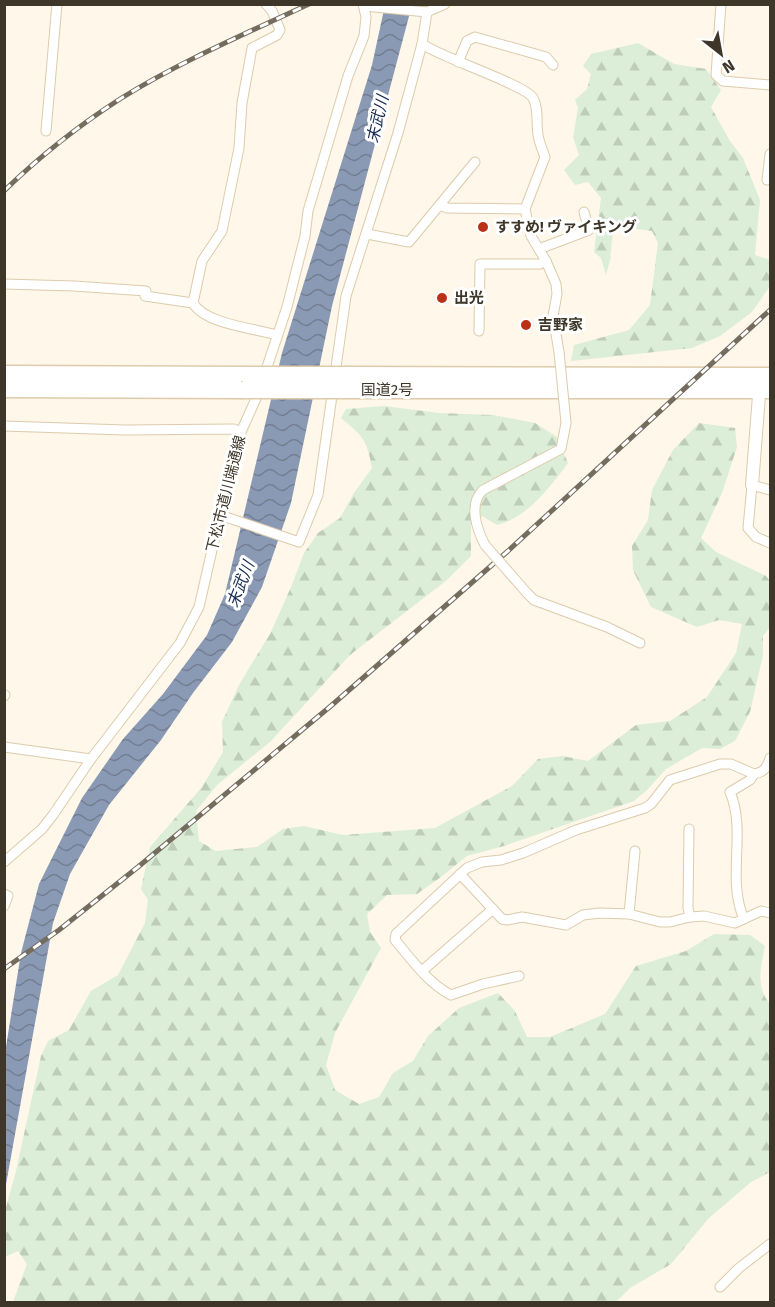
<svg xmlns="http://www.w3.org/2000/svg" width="775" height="1307" viewBox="0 0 775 1307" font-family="'Fira Sans','Noto Sans JP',sans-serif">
<defs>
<pattern id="forest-firs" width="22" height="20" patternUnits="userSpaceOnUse" patternTransform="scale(1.5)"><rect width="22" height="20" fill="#dceed7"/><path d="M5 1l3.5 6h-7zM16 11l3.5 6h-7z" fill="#becdb9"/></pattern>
<pattern id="water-waves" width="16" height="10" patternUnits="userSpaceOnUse" patternTransform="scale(1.5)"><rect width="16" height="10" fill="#8b9ab4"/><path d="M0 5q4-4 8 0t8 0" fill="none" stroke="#737e92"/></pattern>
</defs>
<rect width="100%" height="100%" fill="#fef7ea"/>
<g fill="url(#forest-firs)">
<polygon points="638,43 674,64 706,69 721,90 711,107 730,141 743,158 760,200 755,255 770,260 770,286 752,312 720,336 692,348 571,361 574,345 629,330 650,305 658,243 652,231 621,227 613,231 610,260 606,275 601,258 594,252 601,198 588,182 575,185 564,170 579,155 573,137 578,108 575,100 587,89 591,74 583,66 591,54"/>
<path d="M384,406L439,413L493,415L535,423L557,437L568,463C549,488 528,517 497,525L482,516L471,522V556L447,580L350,655L270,742L217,785L196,811L199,841L216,851L257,847L283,829L304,826L343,835L435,828L512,786L538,759L562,756L588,761L636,725L670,721L707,697L736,653L742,624L719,620L697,627L651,607L633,570L632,546L648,520L652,490L673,450L699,423L735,428L737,447L722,493L701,538L716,552L766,576L770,581V627L763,636V655L750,712L735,741L720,749L702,748L666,769L647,790L634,801L504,846L467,856L441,877L417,894L387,895L367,914L370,932L381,948L335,1033L326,1065L335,1090L359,1104L379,1097L393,1073L413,1061L428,1036L459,1008L498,993L515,1011L527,1037H550L605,1014L636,966L686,951L714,934L750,935L765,946C761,967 755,986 770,1004V1172L751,1182L708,1219L671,1264L630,1288L616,1302H13L27,1264L18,1251L5,1257V1211L16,1171L41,1056L48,1041L69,1030L91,991L118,975L145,923L148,900L141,889L150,847L202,787L223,752L222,722L239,685L271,632L291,587L304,553L318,533L340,518L354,493L372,468C367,440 363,436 341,418L346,409Z"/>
</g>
<polygon fill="url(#water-waves)" points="385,5 412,5 332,306 291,503 262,587 232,642 193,693 161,740 109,805 70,874 53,923 5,1190 5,1053 21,953 39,884 82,798 123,739 163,694 207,635 225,594 282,353 372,65"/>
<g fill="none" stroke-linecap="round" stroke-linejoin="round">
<defs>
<g id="street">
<polyline points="721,4 716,75 723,81 770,85"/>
<polyline points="364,6 427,12 445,4"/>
<path d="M422,44C442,58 526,85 533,98C539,109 536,123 538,135C539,142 542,149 545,157L525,209L531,236L546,261L556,284L557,294L553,316L559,352"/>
<polyline points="458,62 467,41 475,37 546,57 553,65"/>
<polyline points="46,131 57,4"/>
<polyline points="767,180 770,154"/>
<polyline points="440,205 447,208 525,209"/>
<polyline points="367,234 409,242 475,162"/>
<polyline points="539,249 589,230 584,212"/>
<path d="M4,284L74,286L146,291L145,296L193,303C205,324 253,328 277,335"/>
<polyline points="193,303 202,261 222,231 239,148 242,103 252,48 277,35 280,30 272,11 266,4"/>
<polyline points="479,331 480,264 540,264 546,261"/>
<polyline points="4,426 125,430 234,429 241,432"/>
<polyline points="770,490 752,485 748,528 756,537 770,543"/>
<polyline points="220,515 299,542 318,495 346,296 398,133 422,44 427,12"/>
<path d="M485,545C477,530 468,504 483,490L561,449L566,423"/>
<polyline points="527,593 534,600 607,627 640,643"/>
<polyline points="4,696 5,695"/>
<polyline points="4,747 91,759"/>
<polyline points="689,829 688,908 690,917"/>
<polyline points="4,862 42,829 53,815 91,759 180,643 199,607 220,515 227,475 241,432 258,394 287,307 305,236 308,211 348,76 364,36 366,17 363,4"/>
<polyline points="460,874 502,919 507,920 522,917 566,925 583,915 600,913 629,914 660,922 670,922 690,917 704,916 735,923 761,911 770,913"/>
<polyline points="4,894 8,896 4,906"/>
<polyline points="629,914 635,851"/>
<path d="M744,919C726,878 747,832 730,792L750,780L754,774C764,772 767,768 770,758"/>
<polyline points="422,971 493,909"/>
<path d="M519,976L483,984L451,995C428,983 412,960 395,940L396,934L467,868L482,862L501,860L523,853L576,830L645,808L651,804L670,780L720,764H731L754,774"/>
<polyline points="720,1287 739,1268 770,1244"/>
</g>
<polyline id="secondary" points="752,485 760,383"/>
<g id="highway">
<polyline points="4,374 247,375"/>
<polyline points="347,375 770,376"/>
<polyline points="4,389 241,390"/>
<polyline points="345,390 770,390"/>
</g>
</defs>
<use href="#street" stroke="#ddcbab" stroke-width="11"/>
<use href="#secondary" stroke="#ddcbab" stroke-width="14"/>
<use href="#highway" stroke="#ddcbab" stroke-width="19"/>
<use href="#street" stroke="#fff" stroke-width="9"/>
<use href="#secondary" stroke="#fff" stroke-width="12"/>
<use href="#highway" stroke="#fff" stroke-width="16"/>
<defs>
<g id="rail">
<path d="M4,191C39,157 78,126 120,99C179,62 245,34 309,4"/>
<polyline points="4,969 59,930 138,867 332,705 508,551 770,310"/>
</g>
</defs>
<use href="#rail" stroke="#736c5f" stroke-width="5"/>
<use href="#rail" stroke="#fff" stroke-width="3" stroke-dasharray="9" stroke-linecap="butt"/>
<defs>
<g id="street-bridge">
<polyline points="559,352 566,423"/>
<polyline points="485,545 527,593"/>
</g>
<g id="highway-bridge">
<polyline points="247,375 347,375"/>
<polyline points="241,390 345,390"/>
</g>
</defs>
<use href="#street-bridge" stroke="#ddcbab" stroke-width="11" stroke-linecap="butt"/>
<use href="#highway-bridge" stroke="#ddcbab" stroke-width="19" stroke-linecap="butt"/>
<use href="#street-bridge" stroke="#fff" stroke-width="9"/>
<use href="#highway-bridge" stroke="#fff" stroke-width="16"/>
</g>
<g fill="#bb3016" stroke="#fff" stroke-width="2">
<circle cx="483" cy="227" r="6"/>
<circle cx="442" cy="298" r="6"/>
<circle cx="526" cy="325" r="6"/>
</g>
<g text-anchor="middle" stroke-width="6" stroke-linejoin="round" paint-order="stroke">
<g font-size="15" font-weight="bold" fill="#3d3629" stroke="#fff" text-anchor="start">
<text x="495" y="232">すすめ! ヴァイキング</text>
<text x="454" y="303">出光</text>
<text x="538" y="330">吉野家</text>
</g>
<g font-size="15" fill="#3d3629" stroke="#fff">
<text x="387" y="395">国道2号</text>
<text transform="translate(226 494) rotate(-76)" y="5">下松市道川端通線</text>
</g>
<g font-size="16" font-style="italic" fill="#162b4f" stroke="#fff">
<text transform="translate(377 119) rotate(-77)" y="6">末武川</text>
<text transform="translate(240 584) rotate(-69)" y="6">末武川</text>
</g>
</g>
<rect width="775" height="1307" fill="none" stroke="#3d3629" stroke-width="12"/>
<g transform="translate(721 54) rotate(149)" stroke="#ffffff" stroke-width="4.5" paint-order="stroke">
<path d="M0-4.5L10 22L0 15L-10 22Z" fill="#3d3629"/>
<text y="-9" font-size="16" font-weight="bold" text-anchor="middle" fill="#3d3629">N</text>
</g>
</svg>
